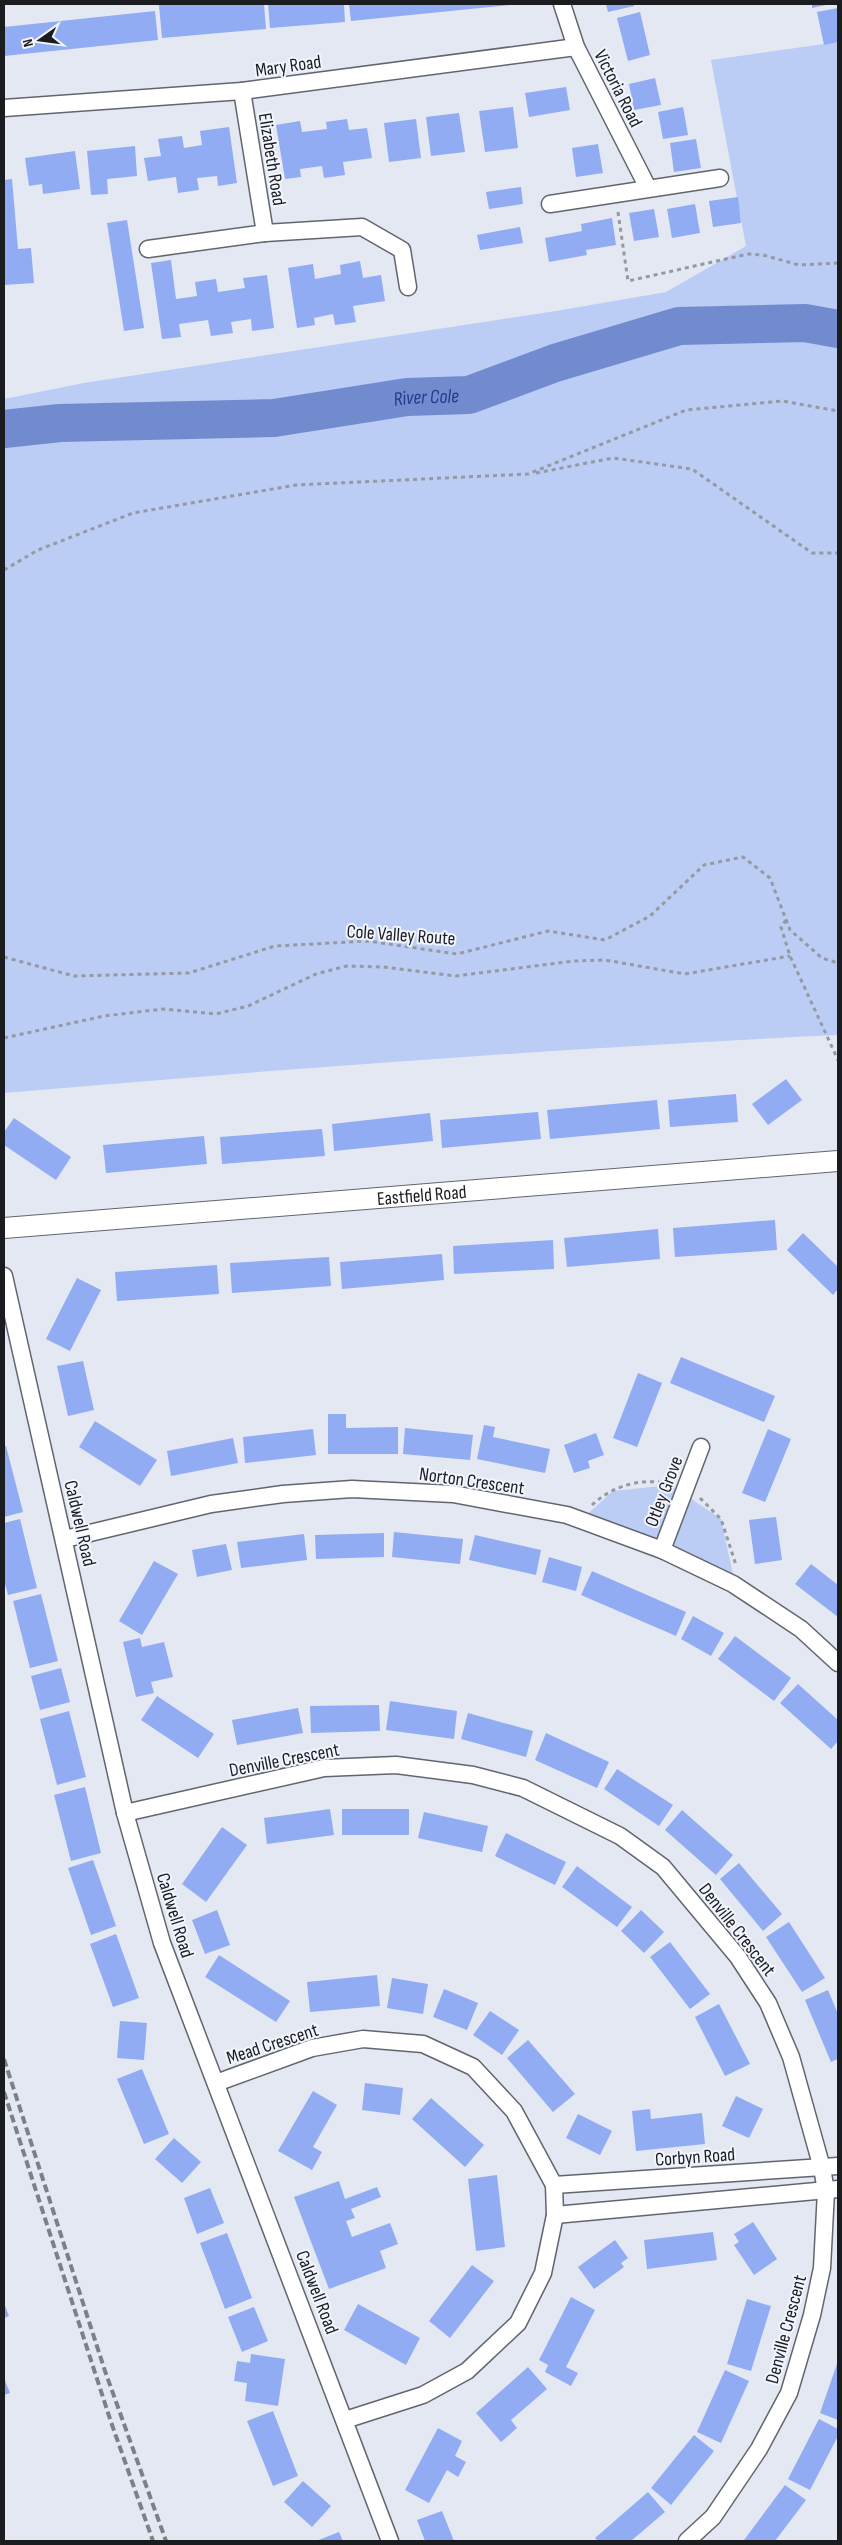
<svg xmlns="http://www.w3.org/2000/svg" width="842" height="2545" viewBox="0 0 842 2545" font-family="'Sofia Sans Condensed',sans-serif">
<rect width="100%" height="100%" fill="#e3e8f3"/>
<g fill="#bbccf5">
<path d="M838,42V1035C560,1048 282,1069 4,1093V399L84,383L556,311L666,292L746,246L711,60Z"/>
<polygon points="671,1485 721,1519 734,1579 581,1520 613,1491"/>
</g>
<g fill="none" stroke-linecap="round" stroke-linejoin="round">
<path stroke="#728bcf" stroke-width="38" id="s1" d="M4,429L60,423L274,418L407,397L469,395L555,363L679,326L805,323L838,329"/>
</g>
<g fill="#92acf3">
<polygon points="164,4 264,4 266,29 162,38 159,5"/>
<polygon points="268,4 344,4 345,22 270,28"/>
<polygon points="349,4 511,4 511,5 351,21"/>
<polygon points="606,4 634,4 634,6 608,12"/>
<polygon points="812,4 826,4 826,5 812,8"/>
<polygon points="838,8 838,42 824,45 817,12"/>
<polygon points="155,11 158,40 4,56 4,27"/>
<polygon points="640,12 650,55 628,61 617,18"/>
<polygon points="655,78 661,105 634,110 629,84"/>
<polygon points="566,87 570,110 529,117 525,93"/>
<polygon points="513,107 518,148 485,152 479,111"/>
<polygon points="683,107 688,135 663,139 658,112"/>
<polygon points="459,113 465,152 431,156 426,117"/>
<polygon points="347,119 349,130 367,128 372,158 343,162 345,175 324,178 322,166 300,169 301,177 285,179 276,125 300,121 302,132 327,129 326,122"/>
<polygon points="416,119 421,158 389,162 384,123"/>
<polygon points="229,127 237,183 218,186 217,176 197,178 199,190 178,193 176,177 148,181 144,158 161,156 158,139 182,136 184,148 202,145 200,131"/>
<polygon points="696,139 701,168 674,172 670,143"/>
<polygon points="598,144 603,173 576,177 572,148"/>
<polygon points="135,146 137,176 107,179 108,194 91,195 87,151"/>
<polygon points="75,151 80,189 43,194 42,184 29,186 25,158"/>
<polygon points="12,179 18,249 31,248 34,283 4,285 4,180"/>
<polygon points="521,187 523,204 489,209 486,192"/>
<polygon points="738,197 741,223 713,227 709,201"/>
<polygon points="695,204 700,233 672,238 667,209"/>
<polygon points="654,209 659,237 634,241 629,213"/>
<polygon points="612,218 616,245 586,250 587,255 549,262 545,238 582,231 581,224"/>
<polygon points="127,220 144,328 124,331 107,223"/>
<polygon points="520,227 523,243 480,250 477,235"/>
<polygon points="171,260 176,299 197,296 195,282 216,279 218,292 245,288 243,278 267,275 274,328 252,331 251,319 231,322 233,333 211,336 208,320 179,324 181,337 162,339 151,263"/>
<polygon points="360,261 363,278 381,275 385,301 353,306 356,322 335,325 333,314 314,318 315,325 297,328 288,268 313,264 315,279 341,274 340,265"/>
<polygon points="786,1079 802,1100 768,1125 752,1104"/>
<polygon points="736,1094 738,1122 670,1127 668,1100"/>
<polygon points="657,1100 660,1129 550,1139 547,1110"/>
<polygon points="538,1112 541,1139 442,1148 440,1120"/>
<polygon points="430,1113 433,1141 334,1151 332,1124"/>
<polygon points="14,1118 71,1157 56,1180 4,1145 4,1132"/>
<polygon points="322,1129 325,1156 222,1164 220,1137"/>
<polygon points="204,1136 207,1164 106,1173 103,1145"/>
<polygon points="775,1220 777,1250 675,1257 673,1228"/>
<polygon points="658,1229 660,1259 567,1267 564,1238"/>
<polygon points="803,1233 838,1267 838,1289 833,1295 787,1250"/>
<polygon points="553,1240 554,1269 454,1274 453,1246"/>
<polygon points="442,1254 444,1280 342,1289 340,1262"/>
<polygon points="329,1257 331,1286 232,1293 230,1263"/>
<polygon points="217,1265 219,1294 117,1301 115,1272"/>
<polygon points="77,1278 101,1290 70,1351 46,1339"/>
<polygon points="681,1357 775,1396 764,1422 670,1383"/>
<polygon points="83,1361 94,1410 68,1416 57,1366"/>
<polygon points="638,1373 662,1383 637,1447 613,1438"/>
<polygon points="328,1414 346,1414 346,1428 398,1427 398,1454 328,1454"/>
<polygon points="95,1421 157,1460 140,1486 79,1447"/>
<polygon points="484,1425 495,1427 493,1437 550,1449 545,1473 477,1459"/>
<polygon points="405,1428 473,1435 470,1460 403,1454"/>
<polygon points="313,1429 316,1455 245,1463 243,1437"/>
<polygon points="768,1429 791,1439 765,1502 742,1493"/>
<polygon points="596,1433 604,1455 588,1461 590,1468 574,1473 564,1445"/>
<polygon points="233,1438 238,1463 171,1476 167,1451"/>
<polygon points="4,1446 6,1446 23,1512 4,1517"/>
<polygon points="776,1517 782,1560 755,1564 749,1520"/>
<polygon points="20,1519 37,1588 8,1595 4,1580 4,1523"/>
<polygon points="394,1532 463,1539 460,1564 392,1557"/>
<polygon points="384,1533 384,1557 316,1559 315,1535"/>
<polygon points="304,1534 307,1560 241,1568 237,1542"/>
<polygon points="475,1535 541,1550 536,1575 469,1560"/>
<polygon points="226,1544 232,1570 197,1577 192,1550"/>
<polygon points="549,1557 582,1567 576,1591 542,1582"/>
<polygon points="154,1561 178,1574 142,1635 119,1621"/>
<polygon points="811,1564 838,1585 838,1617 795,1584"/>
<polygon points="592,1571 686,1612 676,1636 581,1595"/>
<polygon points="41,1594 58,1661 30,1668 13,1601"/>
<polygon points="693,1616 724,1633 711,1656 681,1639"/>
<polygon points="735,1636 791,1678 774,1701 718,1659"/>
<polygon points="140,1638 142,1647 164,1642 173,1677 151,1682 154,1693 136,1697 123,1642"/>
<polygon points="61,1668 70,1702 40,1710 31,1676"/>
<polygon points="798,1684 838,1720 838,1741 831,1749 780,1703"/>
<polygon points="157,1696 214,1734 198,1758 141,1720"/>
<polygon points="390,1701 457,1711 454,1739 386,1730"/>
<polygon points="379,1705 380,1731 311,1733 310,1706"/>
<polygon points="298,1708 303,1733 237,1745 232,1720"/>
<polygon points="69,1711 86,1777 57,1785 40,1719"/>
<polygon points="468,1713 533,1731 526,1757 461,1739"/>
<polygon points="546,1733 609,1762 597,1788 535,1760"/>
<polygon points="617,1769 673,1805 659,1826 604,1789"/>
<polygon points="85,1787 101,1853 71,1861 54,1795"/>
<polygon points="330,1809 334,1835 267,1844 264,1818"/>
<rect x="342" y="1809" width="67" height="26"/>
<polygon points="682,1810 733,1855 716,1875 665,1830"/>
<polygon points="424,1812 488,1826 482,1852 418,1838"/>
<polygon points="222,1827 247,1845 206,1902 182,1884"/>
<polygon points="506,1833 566,1862 555,1885 495,1856"/>
<polygon points="93,1860 116,1926 91,1935 68,1868"/>
<polygon points="739,1863 782,1914 763,1931 720,1879"/>
<polygon points="577,1866 632,1907 617,1927 562,1887"/>
<polygon points="217,1910 230,1945 205,1954 192,1920"/>
<polygon points="641,1910 664,1932 644,1953 621,1931"/>
<polygon points="789,1922 825,1978 802,1992 766,1937"/>
<polygon points="116,1934 139,1998 113,2007 90,1944"/>
<polygon points="670,1942 710,1994 690,2009 650,1957"/>
<polygon points="219,1955 290,2001 276,2022 205,1977"/>
<polygon points="377,1975 380,2006 310,2012 307,1982"/>
<polygon points="392,1978 428,1984 423,2014 387,2008"/>
<polygon points="444,1989 478,2003 467,2030 433,2017"/>
<polygon points="828,1990 838,2014 838,2059 831,2062 805,2000"/>
<polygon points="719,2004 750,2064 725,2076 695,2017"/>
<polygon points="490,2011 519,2030 502,2055 473,2035"/>
<polygon points="120,2021 147,2023 144,2060 117,2058"/>
<polygon points="528,2040 575,2094 553,2112 507,2058"/>
<polygon points="142,2069 169,2134 144,2144 117,2079"/>
<polygon points="365,2083 403,2088 400,2115 362,2110"/>
<polygon points="313,2091 337,2105 313,2147 322,2152 312,2170 278,2151"/>
<polygon points="736,2096 763,2109 749,2138 722,2126"/>
<polygon points="431,2098 484,2145 465,2167 412,2119"/>
<polygon points="650,2109 651,2119 702,2113 705,2144 636,2151 632,2111"/>
<polygon points="578,2114 612,2131 600,2155 566,2138"/>
<polygon points="174,2138 201,2162 182,2183 155,2159"/>
<polygon points="497,2175 505,2247 476,2251 468,2179"/>
<polygon points="339,2181 345,2199 377,2187 381,2197 351,2209 355,2218 346,2221 352,2237 390,2223 398,2244 380,2251 386,2268 329,2289 294,2197"/>
<polygon points="210,2188 224,2223 197,2234 184,2198"/>
<polygon points="753,2222 777,2259 754,2275 734,2245 739,2242 734,2234"/>
<polygon points="713,2232 717,2260 647,2269 644,2240"/>
<polygon points="227,2233 252,2298 225,2309 200,2243"/>
<polygon points="615,2240 628,2258 621,2263 624,2267 594,2289 578,2267"/>
<polygon points="472,2265 494,2281 450,2338 429,2321"/>
<polygon points="571,2297 595,2310 566,2367 578,2373 571,2386 545,2372 548,2365 539,2360"/>
<polygon points="747,2299 771,2306 751,2371 727,2364"/>
<polygon points="4,2303 9,2316 4,2318"/>
<polygon points="358,2304 420,2338 406,2365 344,2330"/>
<polygon points="254,2307 268,2341 242,2352 228,2317"/>
<polygon points="251,2354 285,2359 278,2406 245,2401 247,2383 234,2381 237,2361 250,2363"/>
<polygon points="838,2361 838,2420 820,2413"/>
<polygon points="528,2367 547,2389 511,2420 517,2428 501,2442 476,2413"/>
<polygon points="725,2370 749,2381 721,2443 697,2432"/>
<polygon points="4,2378 10,2393 4,2395"/>
<polygon points="273,2411 298,2476 273,2486 247,2421"/>
<polygon points="819,2419 838,2429 838,2436 810,2490 788,2479"/>
<polygon points="438,2428 462,2441 455,2456 466,2462 458,2477 447,2470 429,2503 405,2490"/>
<polygon points="694,2435 714,2451 671,2505 651,2488"/>
<polygon points="303,2481 331,2506 312,2527 284,2502"/>
<polygon points="785,2485 806,2500 775,2541 746,2541 744,2540"/>
<polygon points="648,2492 665,2512 631,2541 598,2541 595,2538"/>
<polygon points="442,2511 454,2541 425,2541 417,2520"/>
<polygon points="339,2532 343,2541 316,2541"/>
</g>
<g fill="none" stroke-linecap="round" stroke-linejoin="round">
<defs>
<g id="minor">
<polyline points="562,4 576,47 648,188"/>
<polyline points="242,91 265,233"/>
<polyline points="4,108 242,91 576,47"/>
<polyline points="550,204 720,178"/>
<polyline points="148,249 265,233 362,227 402,250 408,287"/>
<polyline points="4,1276 125,1813 162,1943 390,2541"/>
<polyline points="65,1539 211,1504 283,1494 352,1489 453,1494 567,1515 662,1550 733,1584 801,1629 838,1663"/>
<polyline points="662,1550 701,1447"/>
<polyline points="125,1813 324,1768 396,1765 473,1775 523,1788 620,1836 663,1867 738,1957 768,2003 791,2057 822,2168 826,2191 822,2268 812,2315 789,2393 759,2449 713,2517 687,2541"/>
<polyline points="216,2083 312,2048 363,2039 423,2044 473,2067 514,2111 554,2185 555,2215 543,2273 518,2323 467,2371 423,2395 345,2420"/>
<polyline points="554,2185 838,2166"/>
<polyline points="555,2215 838,2189"/>
</g>
<g id="tertiary">
<path id="s2" d="M4,1228L838,1161"/>
</g>
</defs>
<use href="#minor" stroke="#61656e" stroke-width="19"/>
<use href="#tertiary" stroke="#61656e" stroke-width="22"/>
<g stroke="#9599a1" stroke-width="3" stroke-dasharray="4 4" stroke-linecap="butt">
<polyline points="618,212 628,281 748,254 763,255 799,265 838,263"/>
<polyline points="536,473 613,458 692,469 812,553 838,553"/>
<polyline points="4,570 38,550 133,513 296,485 528,474 686,410 782,401 838,411"/>
<polyline points="786,920 781,927 790,956 838,1060"/>
<polyline points="4,957 74,976 189,973 275,946 368,941 457,954 548,931 605,940 650,916 704,865 743,857 770,878 790,930 822,958 838,963"/>
<polyline points="4,1038 104,1016 163,1009 216,1014 248,1006 316,974 347,966 383,967 456,976 575,961 605,960 685,974 790,956"/>
<polyline points="700,1498 721,1519 736,1565"/>
<path d="M592,1505C612,1486 642,1477 669,1484"/>
</g>
<use href="#minor" stroke="#fff" stroke-width="16"/>
<use href="#tertiary" stroke="#fff" stroke-width="20"/>
<g stroke="#7d8087" stroke-width="4" stroke-dasharray="8 4" stroke-linecap="butt">
<polyline points="4,2059 105,2371 166,2541"/>
<polyline points="4,2092 111,2422 153,2541"/>
</g>
</g>
<g text-anchor="middle" stroke-width="4" stroke-linejoin="round" paint-order="stroke">
<g font-size="19" fill="#1b1c20" stroke="#f1f5fe">
<text transform="translate(288 65) rotate(-8)" y="7">Mary Road</text>
<text transform="translate(619 88) rotate(63)" y="7">Victoria Road</text>
<text transform="translate(273 159) rotate(81)" y="7">Elizabeth Road</text>
<text transform="translate(401 934) rotate(4)" y="7">Cole Valley Route</text>
<text dy="7" stroke="none"><textPath href="#s2" startOffset="419">Eastfield Road</textPath></text>
<text transform="translate(472 1480) rotate(8)" y="7">Norton Crescent</text>
<text transform="translate(663 1491) rotate(-69)" y="7">Otley Grove</text>
<text transform="translate(81 1523) rotate(77)" y="7">Caldwell Road</text>
<text transform="translate(284 1759) rotate(-11)" y="7">Denville Crescent</text>
<text transform="translate(176 1915) rotate(73)" y="7">Caldwell Road</text>
<text transform="translate(738 1929) rotate(52)" y="7">Denville Crescent</text>
<text transform="translate(272 2043) rotate(-18)" y="7">Mead Crescent</text>
<text transform="translate(695 2156) rotate(-4)" y="7">Corbyn Road</text>
<text transform="translate(318 2292) rotate(69)" y="7">Caldwell Road</text>
<text transform="translate(785 2329) rotate(-75)" y="7">Denville Crescent</text>
</g>
<g font-size="20" font-style="italic" fill="#253b8c" stroke="#f1f5fe">
<text dy="7" stroke="none"><textPath href="#s1" startOffset="424">River Cole</textPath></text>
</g>
</g>
<rect width="842" height="2545" fill="none" stroke="#1b1c20" stroke-width="10"/>
<g transform="translate(40 40) rotate(256)" stroke="#f1f5fe" stroke-width="4" paint-order="stroke">
<path d="M0-4L9 19L0 12L-9 19Z" fill="#1b1c20"/>
<text y="-8" font-size="14" font-weight="bold" text-anchor="middle" fill="#1b1c20">N</text>
</g>
</svg>
